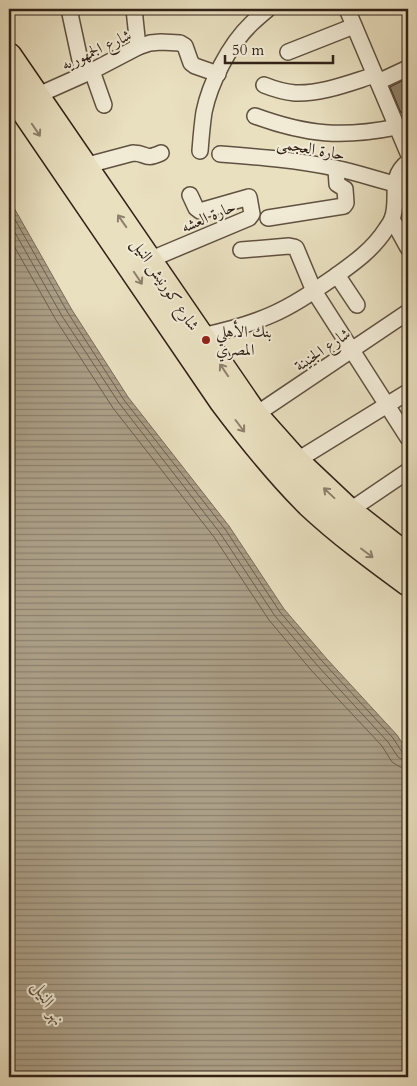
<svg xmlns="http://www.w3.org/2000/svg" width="417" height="1086" viewBox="0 0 417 1086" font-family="Cardo,Amiri,serif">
<defs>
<pattern id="water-rules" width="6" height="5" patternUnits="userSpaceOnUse" patternTransform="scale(1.25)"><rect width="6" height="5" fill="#ab9f87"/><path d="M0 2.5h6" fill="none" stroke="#8c816d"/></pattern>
</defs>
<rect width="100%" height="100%" fill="#e9e0c0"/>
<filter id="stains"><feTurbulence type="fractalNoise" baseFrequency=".004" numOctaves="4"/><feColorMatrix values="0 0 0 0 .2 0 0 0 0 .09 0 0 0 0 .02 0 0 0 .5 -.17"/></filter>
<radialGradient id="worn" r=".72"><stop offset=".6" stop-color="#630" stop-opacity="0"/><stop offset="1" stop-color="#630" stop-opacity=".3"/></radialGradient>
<polygon fill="url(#water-rules)" stroke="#7b6d5a" points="9,199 72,310 128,397 229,526 284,609 326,658 397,735 408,752 408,1077 9,1077"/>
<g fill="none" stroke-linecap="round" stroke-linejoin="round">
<g stroke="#6e604f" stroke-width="1">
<polyline points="9,209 68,313 124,400 225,529 280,612 322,661 393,738 402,752 408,754"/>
<polyline points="9,222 62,316 119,403 220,533 275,616 317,665 388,742 398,757 403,760 408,761"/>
<polyline points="9,237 56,320 113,408 214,537 269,620 311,670 382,746 392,762 400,767 408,768"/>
</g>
</g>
<polygon fill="#91846f" stroke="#322117" points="408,78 408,111 401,113 390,87"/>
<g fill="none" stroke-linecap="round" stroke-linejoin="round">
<defs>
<g id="minor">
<polyline points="69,9 83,74"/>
<polyline points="134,9 138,47"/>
<polyline points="347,9 408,153"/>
<polyline points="288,52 354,26"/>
<polyline points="92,71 104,105"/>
<polyline points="378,82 408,68"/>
<path d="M264,85C274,89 284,92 295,93C322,94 349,83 375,75"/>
<polyline points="36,96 92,71 138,47 150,43 161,42 180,43 185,46 191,63 195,66 218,74"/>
<path d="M255,116C307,135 342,138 397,127"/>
<path d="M200,151C201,138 202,125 204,112C210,83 229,45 251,24C256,19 262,14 268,9"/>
<path d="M220,154C259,157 297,160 335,168C355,172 375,179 395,184"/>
<path d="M84,166L133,153C148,153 143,161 161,153"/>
<polyline points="268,218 344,206 346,203 345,189 337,184 336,169"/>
<polyline points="392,219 408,248"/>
<polyline points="241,250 289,246 294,247 296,248 314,291 408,438"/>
<polyline points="149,260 249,218 252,214 249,197 200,211 196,208 190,195"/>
<polyline points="337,275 357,305"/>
<path d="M201,336C225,331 248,325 271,315C292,306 311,293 330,280C351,265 372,251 386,229C388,226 391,222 392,219C400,199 387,178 408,162"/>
<polyline points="255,415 408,312"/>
<polyline points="296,461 408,392"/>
<polyline points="349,511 408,471"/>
</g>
<g id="primary">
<polyline points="9,56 255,415 296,461 349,511 399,550 408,556"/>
<path d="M9,89L222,401C249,437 277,472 309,504C340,533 374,558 408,583"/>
</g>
</defs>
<use href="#minor" stroke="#605141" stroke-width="18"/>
<use href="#primary" stroke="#322117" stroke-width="28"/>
<use href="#minor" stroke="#f1ebd6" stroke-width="15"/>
<use href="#primary" stroke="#e9e0c0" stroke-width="25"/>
</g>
<defs><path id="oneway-shaft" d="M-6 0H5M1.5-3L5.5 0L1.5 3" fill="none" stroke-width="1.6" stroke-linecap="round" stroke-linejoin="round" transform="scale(1.25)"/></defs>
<g stroke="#8e806c">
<use href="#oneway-shaft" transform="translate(36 130) rotate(56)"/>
<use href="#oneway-shaft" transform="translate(122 221) rotate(-125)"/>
<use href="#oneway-shaft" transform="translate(138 278) rotate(56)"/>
<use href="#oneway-shaft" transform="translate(224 370) rotate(-124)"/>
<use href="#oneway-shaft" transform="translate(240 426) rotate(53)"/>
<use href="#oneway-shaft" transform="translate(329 493) rotate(-137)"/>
<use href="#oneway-shaft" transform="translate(367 553) rotate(37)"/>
</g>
<circle fill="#8f2418" stroke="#f1ebd6" stroke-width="2" cx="206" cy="340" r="5"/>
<g text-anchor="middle" stroke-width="4" stroke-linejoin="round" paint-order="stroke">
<g font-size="16" fill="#322117" stroke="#f1ebd6">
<text transform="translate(96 49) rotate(-25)" y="6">شارع الجمهوريه</text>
<text transform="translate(311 148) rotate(10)" y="6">حارة العجمى</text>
<text transform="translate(208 216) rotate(-23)" y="6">حارة العشه</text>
<text transform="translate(166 284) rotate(56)" y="6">شارع كورنيش النيل</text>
<text transform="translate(322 349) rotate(-34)" y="6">شارع الجنينة</text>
</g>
<g font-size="16" fill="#322117" stroke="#f1ebd6" text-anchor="start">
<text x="216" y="337">بنك الأهلي<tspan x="216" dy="18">المصري</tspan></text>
</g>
<g font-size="18" font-style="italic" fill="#5c4d3e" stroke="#f1ebd6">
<text transform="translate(49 1003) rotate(61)" y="6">نهر النيل</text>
</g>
</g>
<rect width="417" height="1086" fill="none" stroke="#e9e0c0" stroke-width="30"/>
<rect x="10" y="10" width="397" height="1066" fill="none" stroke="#322117" stroke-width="2.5"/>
<rect x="15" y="15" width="387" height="1056" fill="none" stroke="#322117"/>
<path d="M225 55v8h108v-8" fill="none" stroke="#322117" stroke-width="2.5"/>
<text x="232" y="55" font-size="15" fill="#322117" stroke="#f1ebd6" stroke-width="4" paint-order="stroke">50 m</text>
<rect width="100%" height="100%" filter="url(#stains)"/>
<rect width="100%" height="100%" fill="url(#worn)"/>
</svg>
